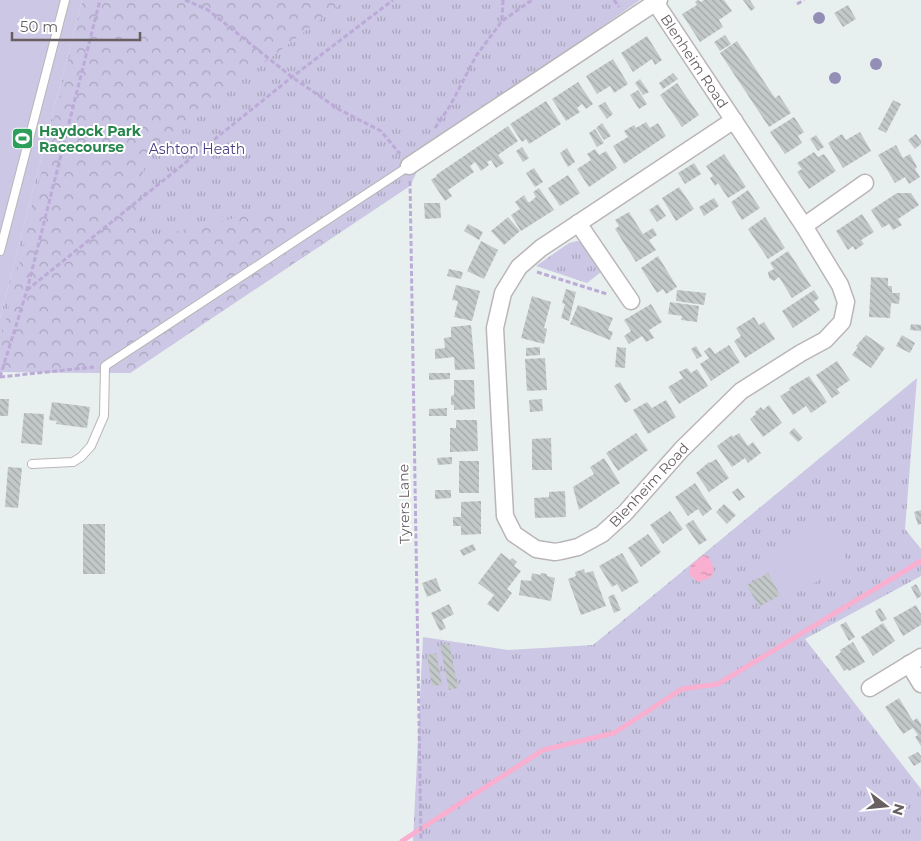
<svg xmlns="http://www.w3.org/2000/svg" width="921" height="841" viewBox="0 0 921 841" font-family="Montserrat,sans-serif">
<defs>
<pattern id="grass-tufts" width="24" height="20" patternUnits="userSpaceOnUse" patternTransform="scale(1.25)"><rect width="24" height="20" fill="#cbc7e5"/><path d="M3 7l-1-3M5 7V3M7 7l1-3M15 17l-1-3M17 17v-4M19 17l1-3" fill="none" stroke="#a9a5bd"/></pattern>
<pattern id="forest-crowns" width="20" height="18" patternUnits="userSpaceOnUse" patternTransform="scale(1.25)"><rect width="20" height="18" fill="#cbc7e5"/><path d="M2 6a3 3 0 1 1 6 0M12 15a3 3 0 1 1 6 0" fill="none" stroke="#a9a5bd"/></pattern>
<pattern id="water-ripples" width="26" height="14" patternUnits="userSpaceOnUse" patternTransform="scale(1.25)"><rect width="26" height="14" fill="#f9afcf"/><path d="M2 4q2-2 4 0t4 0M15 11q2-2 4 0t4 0" fill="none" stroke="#cd92ab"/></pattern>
<pattern id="building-back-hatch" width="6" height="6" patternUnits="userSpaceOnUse" patternTransform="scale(1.25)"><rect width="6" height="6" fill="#c3c9c9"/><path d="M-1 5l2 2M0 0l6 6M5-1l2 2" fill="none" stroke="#a2a6a7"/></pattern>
</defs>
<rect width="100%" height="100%" fill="#e8f0ef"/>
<g fill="url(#grass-tufts)">
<polygon points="82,0 640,0 428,149 410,186 130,373 0,372 0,318"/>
<polygon points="577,241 582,242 601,272 587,283 536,266 569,243"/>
<polygon points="917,378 905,529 921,549 921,576 805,639 921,789 921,841 413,841 423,637 508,650 593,645"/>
</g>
<polygon fill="url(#forest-crowns)" points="83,0 346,0 154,147 143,172 140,240 265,211 328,240 130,373 0,372 0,344"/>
<g fill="#cbc7e5">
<polygon points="0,0 82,0 0,318"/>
<polygon points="825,520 849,564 783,600 759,556"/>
</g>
<polygon fill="url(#water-ripples)" points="703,555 708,556 712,563 714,572 710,578 699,582 694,579 689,574 691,565"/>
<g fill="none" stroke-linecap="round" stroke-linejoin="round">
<polyline stroke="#f9afcf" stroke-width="5" points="402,841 543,750 614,733 682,689 718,684 921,561"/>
</g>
<g fill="url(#building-back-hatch)">
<polygon points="698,0 701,2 704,0 724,0 732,11 719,20 723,27 700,42 682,14 697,5 695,2"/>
<polygon points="743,0 750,0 755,8 751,11"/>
<polygon points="848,5 856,19 843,27 834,13"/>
<polygon points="725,35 731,44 720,51 714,42"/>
<polygon points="647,36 662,60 655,65 652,59 633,72 621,53"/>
<polygon points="737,41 775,98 779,95 791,113 769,127 720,53"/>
<polygon points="613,59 628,84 614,93 610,86 597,94 586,76"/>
<polygon points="673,73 678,79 663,89 659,83"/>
<polygon points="640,79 649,92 643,95 635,83"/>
<polygon points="578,82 593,104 586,109 582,104 577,108 580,112 566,121 552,99"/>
<polygon points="677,83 699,115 682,127 660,95"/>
<polygon points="638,90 647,104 639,109 630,95"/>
<polygon points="893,100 901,104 886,133 878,129"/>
<polygon points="546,101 561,124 529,144 526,139 522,142 510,124"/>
<polygon points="605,102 613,114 607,119 598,106"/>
<polygon points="794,117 804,132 798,136 802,143 785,154 770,132"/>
<polygon points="646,122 650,128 658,123 666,136 624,164 613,146 628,137 624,131 634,125 636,128"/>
<polygon points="602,123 611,136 604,140 596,128"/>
<polygon points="508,126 518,141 498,155 504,163 496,168 491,160 487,162 489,165 481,171 475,162 470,166 474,172 448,190 452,196 445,201 431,180 437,176 436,175"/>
<polygon points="595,129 604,143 597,147 589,133"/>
<polygon points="860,132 871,151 843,168 828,143 842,134 846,140"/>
<polygon points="916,134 921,141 921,144 915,149 908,140"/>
<polygon points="816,135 824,147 818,151 810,139"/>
<polygon points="896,145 903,158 910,154 917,167 915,169 920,177 909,184 905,177 895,183 878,155"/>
<polygon points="522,147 529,158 523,162 516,151"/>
<polygon points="567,148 575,162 568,167 560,153"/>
<polygon points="595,149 599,155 606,151 617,168 589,187 577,169 591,160 587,154"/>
<polygon points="814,152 818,157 824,154 836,171 809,189 797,172 802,169 797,163"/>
<polygon points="724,154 746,187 728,198 718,183 715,186 710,178 713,176 706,166"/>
<polygon points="694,163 701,174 685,184 678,173"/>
<polygon points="534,168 543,182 535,187 526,173"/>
<polygon points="568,175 580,193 560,206 548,188"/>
<polygon points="679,187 694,209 676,221 662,198"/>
<polygon points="539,188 554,210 521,231 511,215 520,209 515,202 524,195 528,202 530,202 536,197 533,192"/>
<polygon points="748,190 760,208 742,220 731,202"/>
<polygon points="897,193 911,193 919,205 898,219 902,225 893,230 889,224 882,228 871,210"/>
<polygon points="714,198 719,206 704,216 699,207"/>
<polygon points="424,203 440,203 441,218 425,219"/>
<polygon points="658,204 666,216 657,222 649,210"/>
<polygon points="629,212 643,234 653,228 657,235 649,240 656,250 636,262 615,229 619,226 615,220"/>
<polygon points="862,214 874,232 861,240 864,244 855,250 853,246 848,250 836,231"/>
<polygon points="508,217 520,231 504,245 491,231"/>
<polygon points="765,217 785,248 768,259 748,229"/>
<polygon points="468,224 483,232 479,240 464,231"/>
<polygon points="481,241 498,250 484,279 467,271"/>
<polygon points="788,251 811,286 792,298 779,277 774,281 769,278 768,272 774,269 770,263"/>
<polygon points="658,256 677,287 666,294 663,289 657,293 641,268"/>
<polygon points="449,269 463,272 461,279 447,276"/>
<polygon points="871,277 888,278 888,286 892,286 892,293 900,293 899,304 891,303 890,318 869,317"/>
<polygon points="456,285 480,291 472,321 454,317 458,301 452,300"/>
<polygon points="566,289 576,292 569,321 561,318 565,304 562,303"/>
<polygon points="677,290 706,293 704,305 676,301"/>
<polygon points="814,290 819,298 814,302 820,310 793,328 782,311"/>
<polygon points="532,296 551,302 544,328 547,329 544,344 521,338"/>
<polygon points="670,302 699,306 697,322 681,320 682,316 668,314"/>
<polygon points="651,304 662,322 649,330 654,338 646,342 642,336 629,344 624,336 631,331 624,320"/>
<polygon points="578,305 613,318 608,330 613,332 610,340 570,324"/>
<polygon points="754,317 759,325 764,322 775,339 745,358 734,341 741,336 736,328"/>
<polygon points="911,324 921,325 921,331 910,330"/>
<polygon points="471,325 475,369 455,370 454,357 435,359 435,349 445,348 444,338 451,337 451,327"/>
<polygon points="866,335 885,348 871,368 852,355 858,347 856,346"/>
<polygon points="902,335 915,343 910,353 896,346"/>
<polygon points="729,345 740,362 711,381 700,364 709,358 704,351 710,347 715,354"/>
<polygon points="696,346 702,356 697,359 691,349"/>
<polygon points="540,347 540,355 526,356 526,348"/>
<polygon points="617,347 626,348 625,368 615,367"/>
<polygon points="545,358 547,390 527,391 525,359"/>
<polygon points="837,361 850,380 837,389 840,393 832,398 816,375"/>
<polygon points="687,368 691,373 697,369 708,386 679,404 668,387 683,378 679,372"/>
<polygon points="429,373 450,373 450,379 429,380"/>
<polygon points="809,376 827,402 811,413 806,406 793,415 780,396 790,390 789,388"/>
<polygon points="454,380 474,380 475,409 454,410 454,405 451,405 451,396 454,395"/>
<polygon points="620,382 631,400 625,403 614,386"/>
<polygon points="0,399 9,399 8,416 0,416"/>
<polygon points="542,399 543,411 530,412 529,400"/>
<polygon points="666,400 676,417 648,434 633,410 647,402 652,408"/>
<polygon points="52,402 90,407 87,428 56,424 57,421 49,420"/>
<polygon points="769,405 782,423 763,437 750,419 756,414 755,412 761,407 763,410"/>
<polygon points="447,408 447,416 429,416 429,409"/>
<polygon points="24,413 44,414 42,445 21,443"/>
<polygon points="456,420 477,420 478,451 450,452 450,428 456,428"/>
<polygon points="794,428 803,438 798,442 789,433"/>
<polygon points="636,433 648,450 618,471 606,453"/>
<polygon points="739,433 748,446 753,442 761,453 748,463 745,458 732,467 717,446 732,435 733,437"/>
<polygon points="551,438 552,470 532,470 532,439"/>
<polygon points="452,457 452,464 438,465 437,458"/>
<polygon points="604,458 620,483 579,510 573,487 594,474 590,467"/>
<polygon points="716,459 729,478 709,492 696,473 709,462 710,463"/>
<rect x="459" y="461" width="20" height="32"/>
<polygon points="8,467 22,468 18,508 5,507"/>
<polygon points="695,483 712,509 703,516 698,509 688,516 675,497"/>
<polygon points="738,488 745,497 739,501 732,492"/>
<polygon points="435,490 451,490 451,498 435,499"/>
<polygon points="565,491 566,517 535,518 534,498 549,497 549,492"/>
<polygon points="481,501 481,534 461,535 461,526 453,526 453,517 461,517 461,502"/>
<polygon points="724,504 736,515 727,524 716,512"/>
<polygon points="921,510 921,524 918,525 914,512"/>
<polygon points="670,511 683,529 663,544 650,525"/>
<polygon points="693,520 707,540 699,545 685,525"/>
<rect x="83" y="524" width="22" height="50"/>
<polygon points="648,534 661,552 641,567 628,548"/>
<polygon points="473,544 476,550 463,556 460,550"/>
<polygon points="501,553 510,560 512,558 517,562 514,566 521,571 507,589 512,593 498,612 487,604 494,595 478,583"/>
<polygon points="622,553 639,582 622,592 617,584 612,587 599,566"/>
<polygon points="584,569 585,573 593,571 606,606 581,615 568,579 576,576 575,572"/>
<polygon points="532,573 540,575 541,573 547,574 547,576 555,578 551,601 519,595 521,580 531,581"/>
<polygon points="768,573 780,595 759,607 747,585"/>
<polygon points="436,578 441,591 427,597 422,583"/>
<polygon points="916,584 921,593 921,596 917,599 911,587"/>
<polygon points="614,594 621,610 614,613 608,597"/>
<polygon points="449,604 454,614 442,620 446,628 440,631 431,613"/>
<polygon points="916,605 921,614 921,625 903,636 893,618"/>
<polygon points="880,608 887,619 881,622 875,611"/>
<polygon points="846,622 855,637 849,641 840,625"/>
<polygon points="883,623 895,641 873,656 861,637"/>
<polygon points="853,642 865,662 849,671 848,669 844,671 835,657 841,652 840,650"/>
<polygon points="449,643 458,688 449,690 440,645"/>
<polygon points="436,653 442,685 432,686 427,655"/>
<polygon points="899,698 913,721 917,718 921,724 921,746 915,737 918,735 913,728 903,734 885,707"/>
<polygon points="918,752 921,756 921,762 914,766 908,757"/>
</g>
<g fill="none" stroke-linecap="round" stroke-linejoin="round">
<defs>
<g id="lane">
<polyline points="0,251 65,0"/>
<polyline points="32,464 73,462 81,457 91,446 104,416 105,366 409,166"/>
</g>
<g id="street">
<path id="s1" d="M655,2L804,226L840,285L846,302L842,322L825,340L801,353L741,391L682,449L625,513L602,534L578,547L561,551L555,552L536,549L514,534L505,516L495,328L503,293L519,267L541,248L734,120"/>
<polyline points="409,166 659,0"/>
<polyline points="578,223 631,301"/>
<polyline points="804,226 865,183"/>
<polyline points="909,664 921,684"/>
<polyline points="870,688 921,657"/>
</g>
</defs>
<use href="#lane" stroke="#bbb5b7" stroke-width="10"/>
<use href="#street" stroke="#bbb5b7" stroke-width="19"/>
<g stroke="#bcabd6" stroke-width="3" stroke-dasharray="5 2.5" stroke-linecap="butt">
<polyline points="185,0 208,10 292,77 340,110 381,131 400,154"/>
<polyline points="614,0 619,7"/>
<polyline points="797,4 804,0"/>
<polyline points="502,20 503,0"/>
<polyline points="435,128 450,106 476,56 502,21 532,0"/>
<polyline points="410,181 421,841"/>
<polyline points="537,272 607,294"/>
<polyline points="27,290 292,77 393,0"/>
<polyline points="0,377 27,290 100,0"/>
<polyline points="0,377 94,367"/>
</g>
<use href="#lane" stroke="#fff" stroke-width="8"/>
<use href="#street" stroke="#fff" stroke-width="16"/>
</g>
<g fill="#928eb6">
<circle cx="819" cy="18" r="6"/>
<circle cx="876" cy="64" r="6"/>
<circle cx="835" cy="78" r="6"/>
</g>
<defs>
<symbol id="stadium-square" viewBox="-11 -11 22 22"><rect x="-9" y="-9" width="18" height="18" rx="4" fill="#2e9e5b" stroke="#fff"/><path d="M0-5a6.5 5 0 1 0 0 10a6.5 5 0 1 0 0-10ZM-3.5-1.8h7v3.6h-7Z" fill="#fff"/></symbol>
</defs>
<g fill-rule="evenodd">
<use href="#stadium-square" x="10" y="126" width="25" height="25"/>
</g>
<g text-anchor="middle" stroke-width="4" stroke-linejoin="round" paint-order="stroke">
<g font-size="14" fill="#675f62" stroke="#fff">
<text dy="5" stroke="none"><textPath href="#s1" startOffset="71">Blenheim Road</textPath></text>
<text transform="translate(649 485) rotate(-47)" y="5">Blenheim Road</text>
<text transform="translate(404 504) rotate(-91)" y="5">Tyrers Lane</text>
</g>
<g font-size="14" font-weight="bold" fill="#27864d" stroke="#fff" text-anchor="start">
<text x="39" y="136">Haydock Park<tspan x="39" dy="16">Racecourse</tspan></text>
</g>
<g font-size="14" fill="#4b3e88" stroke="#fff">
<text x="197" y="154">Ashton Heath</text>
</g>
</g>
<g transform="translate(886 806) rotate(106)" stroke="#ffffff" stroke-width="4" paint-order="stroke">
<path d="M0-4L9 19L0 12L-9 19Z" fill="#675f62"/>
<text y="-8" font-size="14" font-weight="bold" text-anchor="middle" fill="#675f62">N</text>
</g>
<path d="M12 32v8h128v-8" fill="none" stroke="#675f62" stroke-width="2.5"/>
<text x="20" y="32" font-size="15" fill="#675f62" stroke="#ffffff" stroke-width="4" paint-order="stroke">50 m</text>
</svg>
